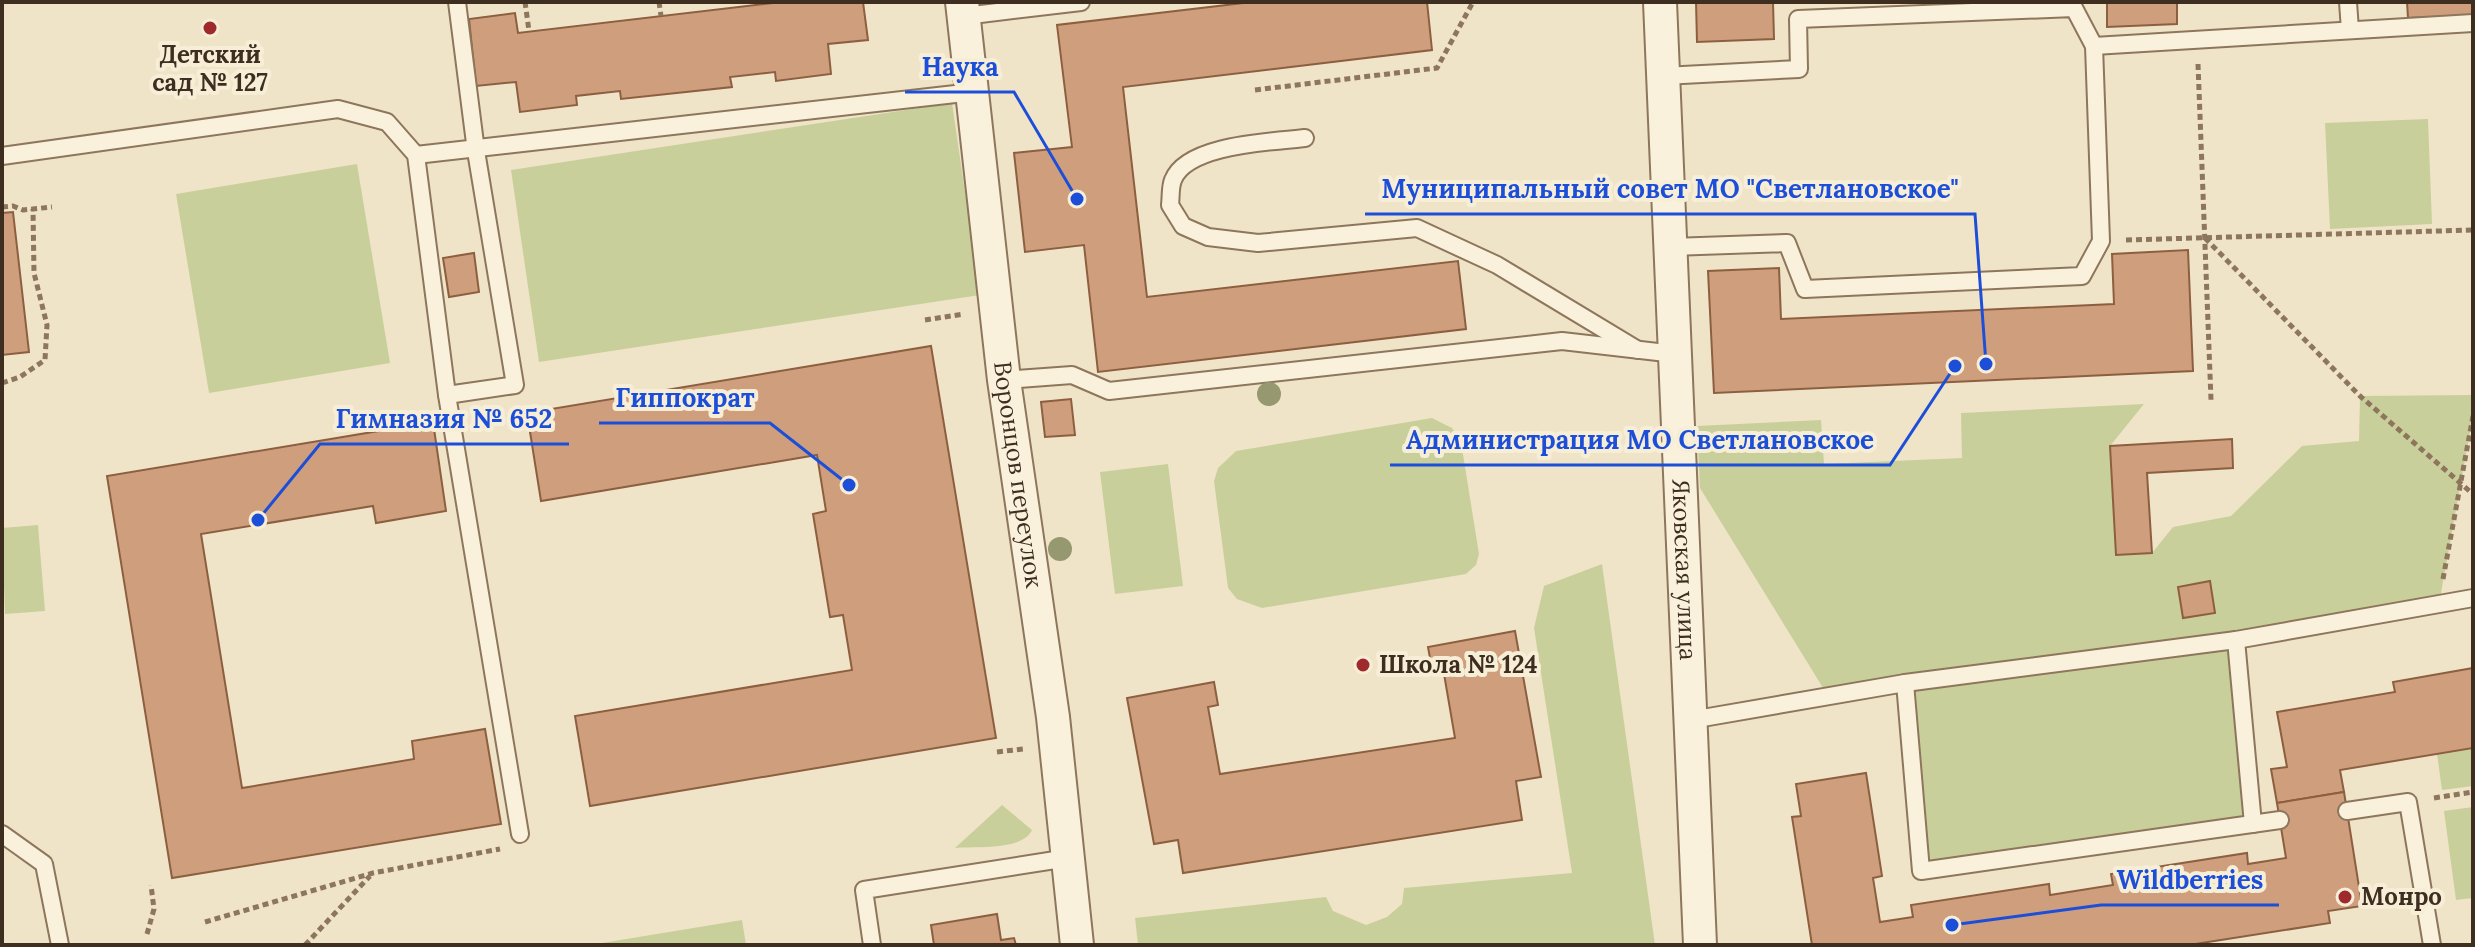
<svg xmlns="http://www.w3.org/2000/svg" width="2475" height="947" viewBox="0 0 2475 947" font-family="Lora,serif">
<rect width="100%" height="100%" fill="#f0e4c8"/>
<g fill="#c9cf9b">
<polygon points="952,103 980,295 539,362 511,170"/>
<polygon points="2428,119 2432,224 2330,229 2325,123"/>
<polygon points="357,164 390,363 209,393 176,194"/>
<polygon points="2473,395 2473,416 2439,604 2236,641 2253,824 1921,871 1905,683 1828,696 1700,488 1697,426 1821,420 1824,464 1962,458 1961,413 2144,404 2110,446 2116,554 2152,553 2173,527 2231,516 2302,446 2359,441 2360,396"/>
<polygon points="1432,418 1452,428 1461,442 1479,554 1476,565 1466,574 1262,608 1237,599 1228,588 1214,481 1218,468 1236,451"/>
<polygon points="1168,464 1183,586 1115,594 1100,472"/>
<polygon points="38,525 45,611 5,614 2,528"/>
<polygon points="1602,564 1655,945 1138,945 1135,918 1326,897 1333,911 1366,925 1387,917 1402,904 1404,888 1572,873 1534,628 1544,586"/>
<polygon points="2473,748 2473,786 2442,790 2437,754"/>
<path d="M1002,805L1032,830C1022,851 977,846 955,848Z"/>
<polygon points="2473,807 2473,898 2456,900 2444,811"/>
<polygon points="742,920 746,945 588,945 602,943"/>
</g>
<g fill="#cf9f7d" stroke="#8d5f41" stroke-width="2">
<polygon points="782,2 863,2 868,40 828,44 831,74 776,81 775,72 730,77 732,87 621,99 620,91 576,96 577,105 520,112 516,82 476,86 469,19 515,13 518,33"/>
<polygon points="1252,2 1427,2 1432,50 1123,87 1147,297 1458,261 1466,329 1098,372 1084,245 1025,252 1014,153 1072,147 1057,25"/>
<polygon points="1696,2 1773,2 1774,39 1697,42"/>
<polygon points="2107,2 2177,2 2177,24 2107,27"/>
<polygon points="2407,2 2473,2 2473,15 2408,18"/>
<polygon points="13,212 29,352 2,355 2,213"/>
<polygon points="2188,250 2193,371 1714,393 1708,271 1779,268 1781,319 2114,304 2112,254"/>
<polygon points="474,253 479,292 449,297 443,258"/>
<polygon points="931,346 996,738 590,806 575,716 852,670 843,615 830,617 813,514 826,511 817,455 541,501 527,413"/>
<polygon points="1071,399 1075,435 1045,437 1041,402"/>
<polygon points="433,422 446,511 376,523 373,506 201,534 242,788 414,759 412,741 485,729 501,824 172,878 107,476"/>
<polygon points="2232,439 2233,468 2147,473 2152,553 2116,555 2110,446"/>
<polygon points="2210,581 2215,613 2183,618 2178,587"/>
<polygon points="1515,631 1541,777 1516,781 1522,820 1183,873 1178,840 1154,844 1127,698 1214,682 1218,705 1208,707 1220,774 1455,738 1443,668 1432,669 1428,647"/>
<polygon points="2473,668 2473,748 2340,770 2344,792 2277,803 2271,769 2287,767 2277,712 2395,692 2393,682"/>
<polygon points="1866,773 1882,876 1873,878 1880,922 1913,917 1911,905 2049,884 2050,895 2113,885 2111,874 2247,853 2248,864 2286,858 2277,803 2344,792 2362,906 2328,911 2330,923 2189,945 1812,945 1792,817 1801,816 1796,784"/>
<polygon points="997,914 1001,940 1014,938 1016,945 934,945 931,925"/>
</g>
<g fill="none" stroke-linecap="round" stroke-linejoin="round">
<defs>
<g id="lane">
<polyline points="2348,2 2350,30"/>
<polyline points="964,16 1081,2"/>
<polyline points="2094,46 2473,23"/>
<polyline points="1663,76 1799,69 1798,19 2074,8 2094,46 2101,241 2082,276 1805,289 1787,243 1671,247"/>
<path d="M1305,138C1272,142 1187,144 1173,180C1170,187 1171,198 1170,205L1183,226L1208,237L1258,243L1417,228L1497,265L1638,350"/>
<polyline points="416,155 973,92"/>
<polyline points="2,156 338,109 387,122 416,155 447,395 520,834"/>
<polyline points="1004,380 1072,375 1109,391 1562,341 1675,354"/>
<polyline points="447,395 515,385 476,151 457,2"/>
<polyline points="2236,640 2253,824"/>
<polyline points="1905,683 1921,871 2280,820"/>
<polyline points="1691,720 1905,683 2236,640 2473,598"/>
<polyline points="2347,811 2408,802 2432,945"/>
<polyline points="2,834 44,864 60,945"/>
<polyline points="872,945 864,890 1068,858"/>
</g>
<g id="street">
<path id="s1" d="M962,2L1004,380L1053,717L1077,945"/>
<path id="s2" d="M1660,2L1700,945"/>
</g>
</defs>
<use href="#lane" stroke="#8d765c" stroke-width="20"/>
<use href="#street" stroke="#8d765c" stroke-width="36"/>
<g stroke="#8d765c" stroke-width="5" stroke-dasharray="6 4" stroke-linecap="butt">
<polyline points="525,2 529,31"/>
<polyline points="659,2 661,16"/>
<polyline points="2198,64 2211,400"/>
<polyline points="1255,90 1437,68 1473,2"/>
<polyline points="2,207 13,206 23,210 52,207"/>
<polyline points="2205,238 2360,396 2473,494"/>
<polyline points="2126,240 2473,230"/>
<polyline points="925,320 964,314"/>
<polyline points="2,383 20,377 45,360 47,325 34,273 33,209"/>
<polyline points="2443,579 2473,416"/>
<polyline points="997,752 1023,749"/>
<polyline points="2434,798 2473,792"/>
<polyline points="205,922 373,873 500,849"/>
<polyline points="147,934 154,909 151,885"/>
<polyline points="305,945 370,876"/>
</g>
<use href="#lane" stroke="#faf1dc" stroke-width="16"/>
<use href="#street" stroke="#faf1dc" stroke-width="32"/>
</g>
<g fill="#96986f">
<circle cx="1269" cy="394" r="12"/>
<circle cx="1060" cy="549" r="12"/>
</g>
<g fill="#9e2a2b" stroke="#f7eed8" stroke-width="3">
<circle cx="210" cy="28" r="8"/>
<circle cx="1363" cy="665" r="8"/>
<circle cx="2345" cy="897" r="8"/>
</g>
<g text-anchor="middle" stroke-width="8" stroke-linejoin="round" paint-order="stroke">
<g font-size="24" font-weight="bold" fill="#3d2e20" stroke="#f7eed8" text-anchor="start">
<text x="210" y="63" text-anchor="middle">Детский<tspan x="210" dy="28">сад № 127</tspan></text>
<text x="1379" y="673">Школа № 124</text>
<text x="2361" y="905">Монро</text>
</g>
<g font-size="24" fill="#3d2e20" stroke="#f7eed8">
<text dy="8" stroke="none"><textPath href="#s1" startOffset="476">Воронцов переулок</textPath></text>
<text dy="8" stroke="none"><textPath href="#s2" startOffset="568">Яковская улица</textPath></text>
</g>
</g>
<path fill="none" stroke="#1d4ed8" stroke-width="3" d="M1077 199L1014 92H905M1986 364L1975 214H1365M849 485L770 423H599M258 520L320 444H569M1955 366L1890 465H1390M1952 925L2101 905H2279"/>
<g fill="#1d4ed8" stroke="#f7eed8" stroke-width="3">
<circle cx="1077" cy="199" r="8"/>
<circle cx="1986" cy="364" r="8"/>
<circle cx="849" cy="485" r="8"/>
<circle cx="258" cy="520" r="8"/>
<circle cx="1955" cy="366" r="8"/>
<circle cx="1952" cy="925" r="8"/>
</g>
<g font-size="26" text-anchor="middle" font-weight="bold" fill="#1d4ed8" stroke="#f7eed8" stroke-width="8" stroke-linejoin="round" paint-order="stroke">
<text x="960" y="76">Наука</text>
<text x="1670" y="198">Муниципальный совет МО "Светлановское"</text>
<text x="685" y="407">Гиппократ</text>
<text x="444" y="428">Гимназия № 652</text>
<text x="1640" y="449">Администрация МО Светлановское</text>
<text x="2190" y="889">Wildberries</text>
</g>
<rect width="2475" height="947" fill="none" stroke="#3d2e20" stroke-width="8"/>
</svg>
